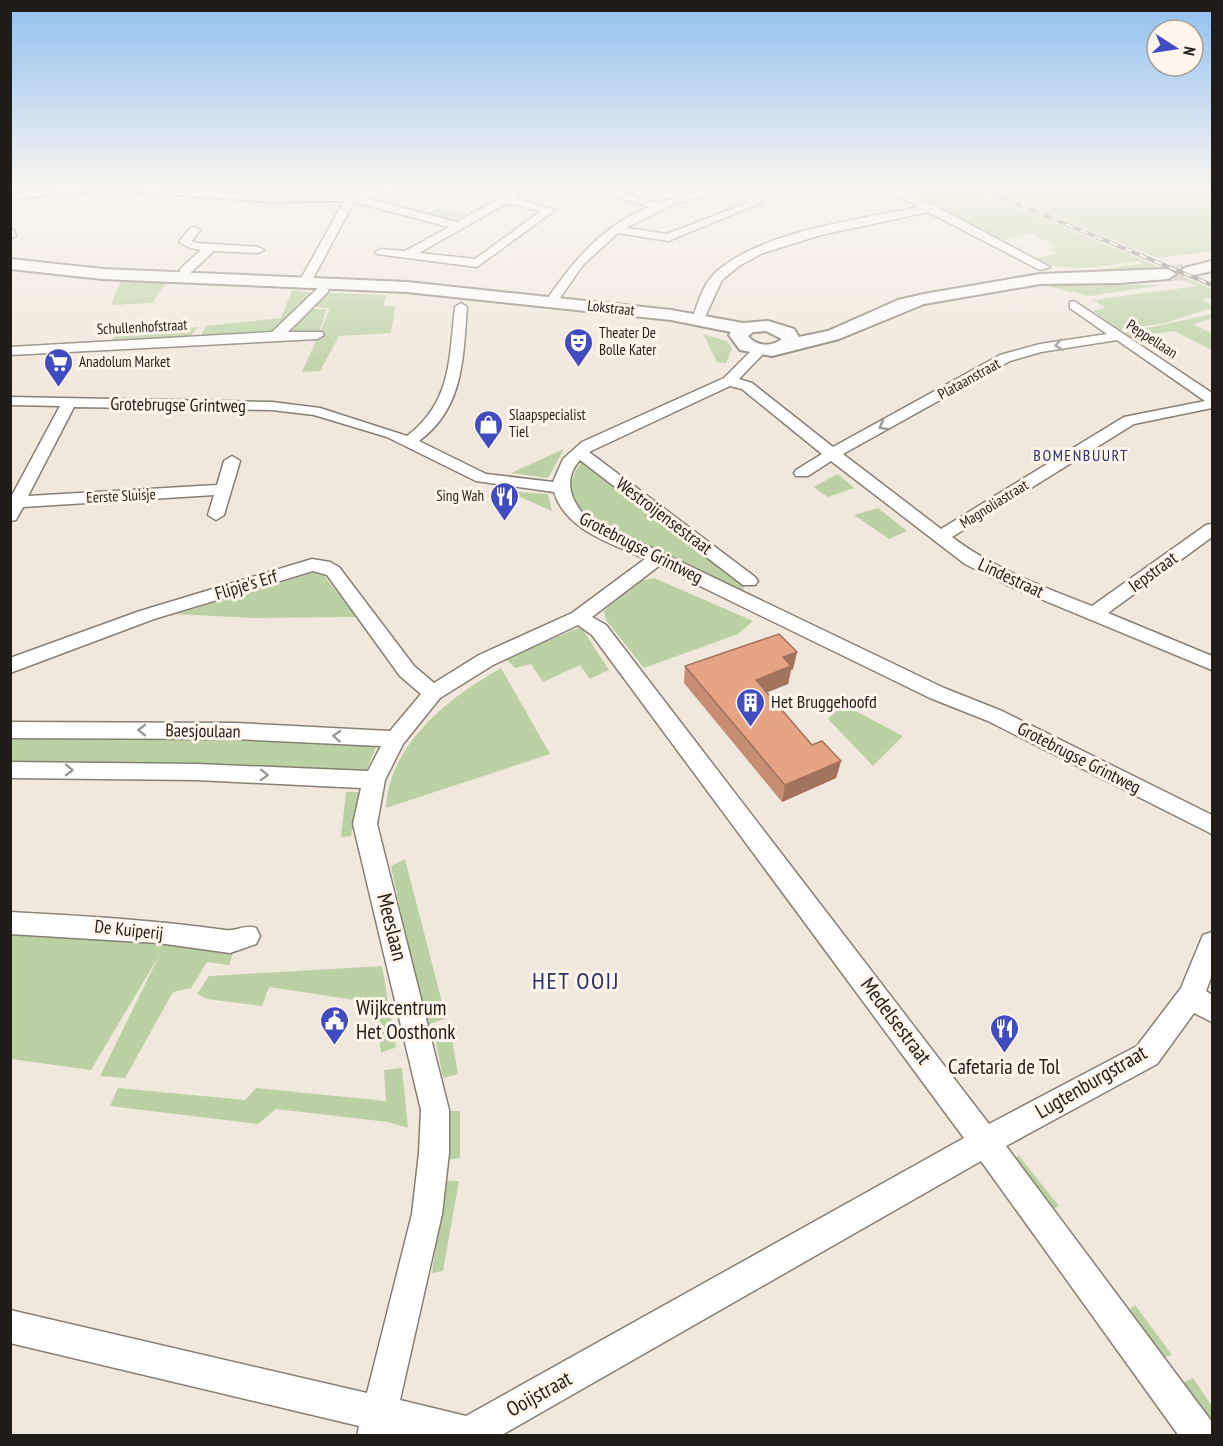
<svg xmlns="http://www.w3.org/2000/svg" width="1223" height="1446" viewBox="0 0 1223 1446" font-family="'PT Sans Narrow',sans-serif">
<rect width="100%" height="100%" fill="#f1e8dd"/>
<g fill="#bbd1a3">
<path d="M893,187H969L1212,289V300L1207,298L1202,300L1212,305V308L1165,323L1120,330L1093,311L1106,308L1093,300L1197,286L1158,269L1015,276L1042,272L1095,270L1144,263L1138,261C1104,266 1066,274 1034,259L1057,253L1050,249L1056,246L1030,233L1006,239L996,238L941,211L943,210L937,207L943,205L940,204L931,205Z"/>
<polygon points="984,187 1212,187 1212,251 1157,258"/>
<polygon points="441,207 441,209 473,214 454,220 426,214"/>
<polygon points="121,281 166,283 152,303 111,305"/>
<polygon points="1036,284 1162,285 1090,296"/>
<polygon points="292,290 315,293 274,334 200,337 206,326 281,318"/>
<polygon points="326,293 386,295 383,306 395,306 391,333 339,336 320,371 302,372 330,309 312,306"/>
<polygon points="311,309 327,309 319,331 293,331 296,323"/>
<polygon points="1212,314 1212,318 1194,324 1212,334 1212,350 1174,331 1131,337 1124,333"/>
<polygon points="198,327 188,339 110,343 116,335"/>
<polygon points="703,334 727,341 732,349 726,363 717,362"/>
<polygon points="564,449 548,478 511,473"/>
<path d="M585,460L744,587L743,591C699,571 655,552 613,530C602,524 587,518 578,508C564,495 572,470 585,460Z"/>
<polygon points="838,474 854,488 828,497 813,487"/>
<polygon points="506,491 548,494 552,511"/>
<polygon points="878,508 907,531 889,539 854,515"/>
<polygon points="313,573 324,576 357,617 253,618 176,614"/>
<polygon points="654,578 753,621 738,634 644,668 606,620 604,611 635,582"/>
<polygon points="581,627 609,670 590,679 580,665 543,682 531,664 515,668 505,658"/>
<path d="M501,668L550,754L386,808C389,743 450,697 501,668Z"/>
<polygon points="842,704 903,736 873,766 828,719"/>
<polygon points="11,736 193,738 377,745 366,771 11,765"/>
<polygon points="346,792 361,792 351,836 341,837"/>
<polygon points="405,859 446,1018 425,1026 391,866"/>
<polygon points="85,931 234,950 229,965 207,962 191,988 173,992 125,1078 100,1076 160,954 91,1070 11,1059 11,932"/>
<polygon points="382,966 396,1047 381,1053 375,1003 269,987 262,1006 207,999 197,994 209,976"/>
<polygon points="451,1033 458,1074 443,1078 435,1038"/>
<polygon points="402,1068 408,1128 388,1122 276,1109 258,1124 110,1106 118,1088 245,1100 256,1088 386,1101 384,1070"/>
<polygon points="447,1111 460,1111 460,1158 448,1160"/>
<polygon points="1019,1156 1059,1206 1048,1212 1010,1160"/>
<polygon points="445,1181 459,1181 443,1271 432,1273"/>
<polygon points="1135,1305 1172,1355 1162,1358 1124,1314"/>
<polygon points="1193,1378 1212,1406 1212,1426 1182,1383"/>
</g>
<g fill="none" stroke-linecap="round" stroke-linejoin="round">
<polyline stroke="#c7bfb6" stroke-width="16" stroke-dasharray="16 8" stroke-linecap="butt" points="1168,274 1190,271"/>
<defs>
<g id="street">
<path d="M68,187H150L267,196L351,195L391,187H409L408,189L365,198L457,222L520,187H532L515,198L555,210L477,267L377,254L375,252L381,249L405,251L449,227L354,202L310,284L304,288L298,284L344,201L267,202L117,190L61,193L10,200V194ZM507,203L541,211L475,259L419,253Z"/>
<path d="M587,187H602L659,203L712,187H738L763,202L668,241L618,233L583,265L555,305H547L545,302C573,261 602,226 649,207ZM727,189L750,202L667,234L626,228L671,205Z"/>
<path d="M882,187H894L935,206L1050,267L1040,270L928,212L821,235L763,253L739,266L722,280L704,319L698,323L693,322L692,319C698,304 702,286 714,274C757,232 861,219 919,207Z"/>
<polygon points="194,227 200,230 192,241 196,243 258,247 264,250 258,253 214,251 188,275 180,275 180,269 201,250 190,248 179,242 190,228"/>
<polygon points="10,229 14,230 16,236 10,239"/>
<polygon points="323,286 329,290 327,293 288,332 322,332 324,335 317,339 10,355 10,347 272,332 319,287"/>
<path d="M1074,301L1212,393V408L1134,424L952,537C994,569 1043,587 1092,606L1206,525L1212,524V537L1108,613L1212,656V670L1007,585L965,564L831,461L808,476H796L794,473L796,470L822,454L742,389L730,386L589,452L755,577L758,581L755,585H743L580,460C563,479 570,499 585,516L944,688L1002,711L1212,815V834L988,721L930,698L659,566L592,617L606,625L989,1124L1137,1046L1181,988L1203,935L1212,932V975L1206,991L1212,995V1022L1194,1013L1157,1064L1006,1146L1212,1422V1436H1179L981,1161L500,1436H357L359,1426L10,1343V1310L367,1393L412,1214L419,1153L421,1110L353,824L361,788L197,780L10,778V762L197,764L368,771L381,746L235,739L10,738V722L235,723L390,731L421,694L400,676L327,575L313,571L154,619L10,673V658L140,611L312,559L330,562L339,567L414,666L434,683L479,655L572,613L645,559C612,543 566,531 554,492L476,481L387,437L314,415L272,410L74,407L28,496L217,485L224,461L232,456L240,461L224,515L216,520L208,515L214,495L23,507L16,520L10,521V499L60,406L10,405V397L272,402L320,408L407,436C452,402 449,358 455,307L461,303L467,307C463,358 464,408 419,441L486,474L553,482L563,459L582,442L724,378L755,347H765L767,350L739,379L752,383L833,447L1000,355L1040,344L1107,334L1070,308V302ZM1117,340L1205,401L1124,417L941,529L843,454L1010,361L1041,352ZM578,625L592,635L964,1138L466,1416L400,1400L442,1214L449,1153V1110L377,824L385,780L403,744L440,698L493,665Z"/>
<path d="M10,912C83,916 154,920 225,930C237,932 244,924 256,928L260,936L256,944L230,953L158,943L10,934Z"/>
</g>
<g id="secondary">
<path d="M10,259L103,269L407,282L671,310L743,323L768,321L794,329L799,337L828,331L898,300L924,294L1040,274L1168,269L1176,274L1168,279L1119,283L1040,284L924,304L839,339L772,356L740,350L729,335L731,332L671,320L407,292L103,279L10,269ZM766,331L782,339C771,347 757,347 748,336L753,332Z"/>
<polygon points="1212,261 1212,271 1190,276 1182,271 1184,268"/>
</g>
</defs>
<use href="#street" stroke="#877f74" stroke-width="3"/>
<use href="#secondary" stroke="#877f74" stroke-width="4"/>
<use href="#street" fill="#fff" fill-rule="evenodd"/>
<use href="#secondary" fill="#fff" fill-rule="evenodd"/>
<defs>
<polyline id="rail" points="977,187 1212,285"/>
</defs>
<use href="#rail" stroke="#7b766f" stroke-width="4"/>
<use href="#rail" stroke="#fff5ea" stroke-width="2" stroke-dasharray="8" stroke-linecap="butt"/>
</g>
<polygon fill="#c68d72" points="797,652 793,669 791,670 788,684 766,692 812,745 841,761 836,778 782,802 684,683 685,666"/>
<g fill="#a1735d">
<polygon points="797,652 793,669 791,670 788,684 753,698 756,680 783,657"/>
<polygon points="841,761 836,778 782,802 785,785"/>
</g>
<polygon fill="#e6a485" stroke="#a1735d" stroke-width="1.5" points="779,634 797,652 783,657 791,666 756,680 812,745 822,741 841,761 785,785 685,666"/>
<defs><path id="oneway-chevron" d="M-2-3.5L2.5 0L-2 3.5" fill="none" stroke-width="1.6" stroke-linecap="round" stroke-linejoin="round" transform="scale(1.5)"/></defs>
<g stroke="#9b9998">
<use href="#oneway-chevron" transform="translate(1059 345) rotate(171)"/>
<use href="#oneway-chevron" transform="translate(883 426) rotate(151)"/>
<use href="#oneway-chevron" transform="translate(142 730) rotate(-179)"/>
<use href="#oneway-chevron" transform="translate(337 736) rotate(-177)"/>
<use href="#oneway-chevron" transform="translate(69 770) rotate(1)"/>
<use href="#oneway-chevron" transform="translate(264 775) rotate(2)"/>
</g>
<linearGradient id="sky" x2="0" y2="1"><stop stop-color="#90c0f0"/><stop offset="0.48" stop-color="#f9f5f0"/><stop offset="1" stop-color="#f9f5f0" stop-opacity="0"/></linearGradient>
<rect width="1223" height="389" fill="url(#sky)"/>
<defs>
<symbol id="theatre-pin" viewBox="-11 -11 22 30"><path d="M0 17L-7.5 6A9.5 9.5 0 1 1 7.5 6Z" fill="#424cc1" stroke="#fff5ea"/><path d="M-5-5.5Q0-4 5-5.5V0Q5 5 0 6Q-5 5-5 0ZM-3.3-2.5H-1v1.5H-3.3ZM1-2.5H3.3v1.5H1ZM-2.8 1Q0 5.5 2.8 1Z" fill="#fff"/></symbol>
<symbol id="supermarket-pin" viewBox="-11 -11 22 30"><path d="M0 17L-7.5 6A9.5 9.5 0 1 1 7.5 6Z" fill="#424cc1" stroke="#fff5ea"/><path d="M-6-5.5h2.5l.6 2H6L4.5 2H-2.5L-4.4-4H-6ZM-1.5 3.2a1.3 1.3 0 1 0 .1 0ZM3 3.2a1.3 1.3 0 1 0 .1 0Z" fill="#fff"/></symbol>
<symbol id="shop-pin" viewBox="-11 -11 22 30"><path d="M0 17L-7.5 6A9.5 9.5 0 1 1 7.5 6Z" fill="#424cc1" stroke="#fff5ea"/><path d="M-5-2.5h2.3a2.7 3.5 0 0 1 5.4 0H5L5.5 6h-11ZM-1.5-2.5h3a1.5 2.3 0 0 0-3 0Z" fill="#fff"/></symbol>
<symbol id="restaurant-pin" viewBox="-11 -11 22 30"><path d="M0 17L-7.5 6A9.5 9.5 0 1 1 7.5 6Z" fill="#424cc1" stroke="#fff5ea"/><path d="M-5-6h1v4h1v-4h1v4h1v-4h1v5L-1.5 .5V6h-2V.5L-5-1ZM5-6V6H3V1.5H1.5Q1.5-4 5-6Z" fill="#fff"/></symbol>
<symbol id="building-pin" viewBox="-11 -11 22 30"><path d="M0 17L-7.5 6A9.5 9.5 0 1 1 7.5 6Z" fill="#424cc1" stroke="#fff5ea"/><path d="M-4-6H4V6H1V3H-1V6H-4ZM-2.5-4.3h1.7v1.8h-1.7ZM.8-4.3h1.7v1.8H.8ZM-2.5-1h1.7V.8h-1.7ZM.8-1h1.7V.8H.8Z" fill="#fff"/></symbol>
<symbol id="civic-pin" viewBox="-11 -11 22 30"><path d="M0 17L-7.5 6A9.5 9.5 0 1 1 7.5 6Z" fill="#424cc1" stroke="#fff5ea"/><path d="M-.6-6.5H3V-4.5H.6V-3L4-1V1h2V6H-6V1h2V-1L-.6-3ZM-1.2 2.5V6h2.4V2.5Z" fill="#fff"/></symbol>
</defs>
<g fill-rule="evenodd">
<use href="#theatre-pin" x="562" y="326" width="33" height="45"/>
<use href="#supermarket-pin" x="42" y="346" width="33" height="45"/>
<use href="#shop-pin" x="472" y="408" width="33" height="45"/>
<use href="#restaurant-pin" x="488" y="480" width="33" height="45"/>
<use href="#building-pin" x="734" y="686" width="33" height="45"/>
<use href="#civic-pin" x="318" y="1004" width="33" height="45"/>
<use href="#restaurant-pin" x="988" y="1012" width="33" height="45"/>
</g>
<g text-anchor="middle" stroke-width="6" stroke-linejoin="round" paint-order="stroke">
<g font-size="15" fill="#201d19" stroke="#fff5ea">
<text transform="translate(611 308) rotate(6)" y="5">Lokstraat</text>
<text transform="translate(142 327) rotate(-3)" y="5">Schullenhofstraat</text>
<text transform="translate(1152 339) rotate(33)" y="5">Peppellaan</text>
<text transform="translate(969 379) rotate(-29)" y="5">Plataanstraat</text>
<text transform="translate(121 496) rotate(-3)" y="5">Eerste Sluisje</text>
<text transform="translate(994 504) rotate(-32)" y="5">Magnoliastraat</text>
</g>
<g font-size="15" fill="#201d19" stroke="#fff5ea" text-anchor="start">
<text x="599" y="338">Theater De<tspan x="599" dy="17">Bolle Kater</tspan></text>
<text x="79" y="367">Anadolum Market</text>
<text x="509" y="420">Slaapspecialist<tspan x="509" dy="17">Tiel</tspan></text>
<text x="484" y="501" text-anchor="end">Sing Wah</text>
</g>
<g font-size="16" letter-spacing="1.5" fill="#29326c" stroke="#fff5ea">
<text x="1081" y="461">BOMENBUURT</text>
</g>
<g font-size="18" fill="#201d19" stroke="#fff5ea">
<text transform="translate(178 405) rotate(1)" y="6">Grotebrugse Grintweg</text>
<text transform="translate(664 516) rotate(37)" y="6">Westroijensestraat</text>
<text transform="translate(641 548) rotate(27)" y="6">Grotebrugse Grintweg</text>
<text transform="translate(1153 572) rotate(-36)" y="6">Iepstraat</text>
<text transform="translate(1011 578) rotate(25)" y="6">Lindestraat</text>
<text transform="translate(246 585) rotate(-17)" y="6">Flipje's Erf</text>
<text transform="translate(203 731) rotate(1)" y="6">Baesjoulaan</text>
<text transform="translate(1079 758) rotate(27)" y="6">Grotebrugse Grintweg</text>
<text transform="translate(129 930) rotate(6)" y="6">De Kuiperij</text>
</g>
<g font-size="18" fill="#201d19" stroke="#fff5ea" text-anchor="start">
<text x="771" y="708">Het Bruggehoofd</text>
</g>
<g font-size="21" fill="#201d19" stroke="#fff5ea">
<text transform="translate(392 927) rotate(76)" y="7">Meeslaan</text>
<text transform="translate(896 1021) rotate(53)" y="7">Medelsestraat</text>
<text transform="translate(1091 1082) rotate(-30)" y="7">Lugtenburgstraat</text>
<text transform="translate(539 1394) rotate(-29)" y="7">Ooijstraat</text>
</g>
<g font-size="21" fill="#201d19" stroke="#fff5ea" text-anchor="start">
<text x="356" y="1015">Wijkcentrum<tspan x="356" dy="24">Het Oosthonk</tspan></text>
<text x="1004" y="1074" text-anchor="middle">Cafetaria de Tol</text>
</g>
<g font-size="24" letter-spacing="1.5" fill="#29326c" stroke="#fff5ea">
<text x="576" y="989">HET OOIJ</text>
</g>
</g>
<rect width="1223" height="1446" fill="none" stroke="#201d19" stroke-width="24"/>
<g transform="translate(1175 48) rotate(102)"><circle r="28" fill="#fff5ea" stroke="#a69f96" stroke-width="1.5"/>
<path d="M0-4.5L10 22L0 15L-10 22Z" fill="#424cc1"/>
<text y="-9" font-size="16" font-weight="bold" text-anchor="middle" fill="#201d19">N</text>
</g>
</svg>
